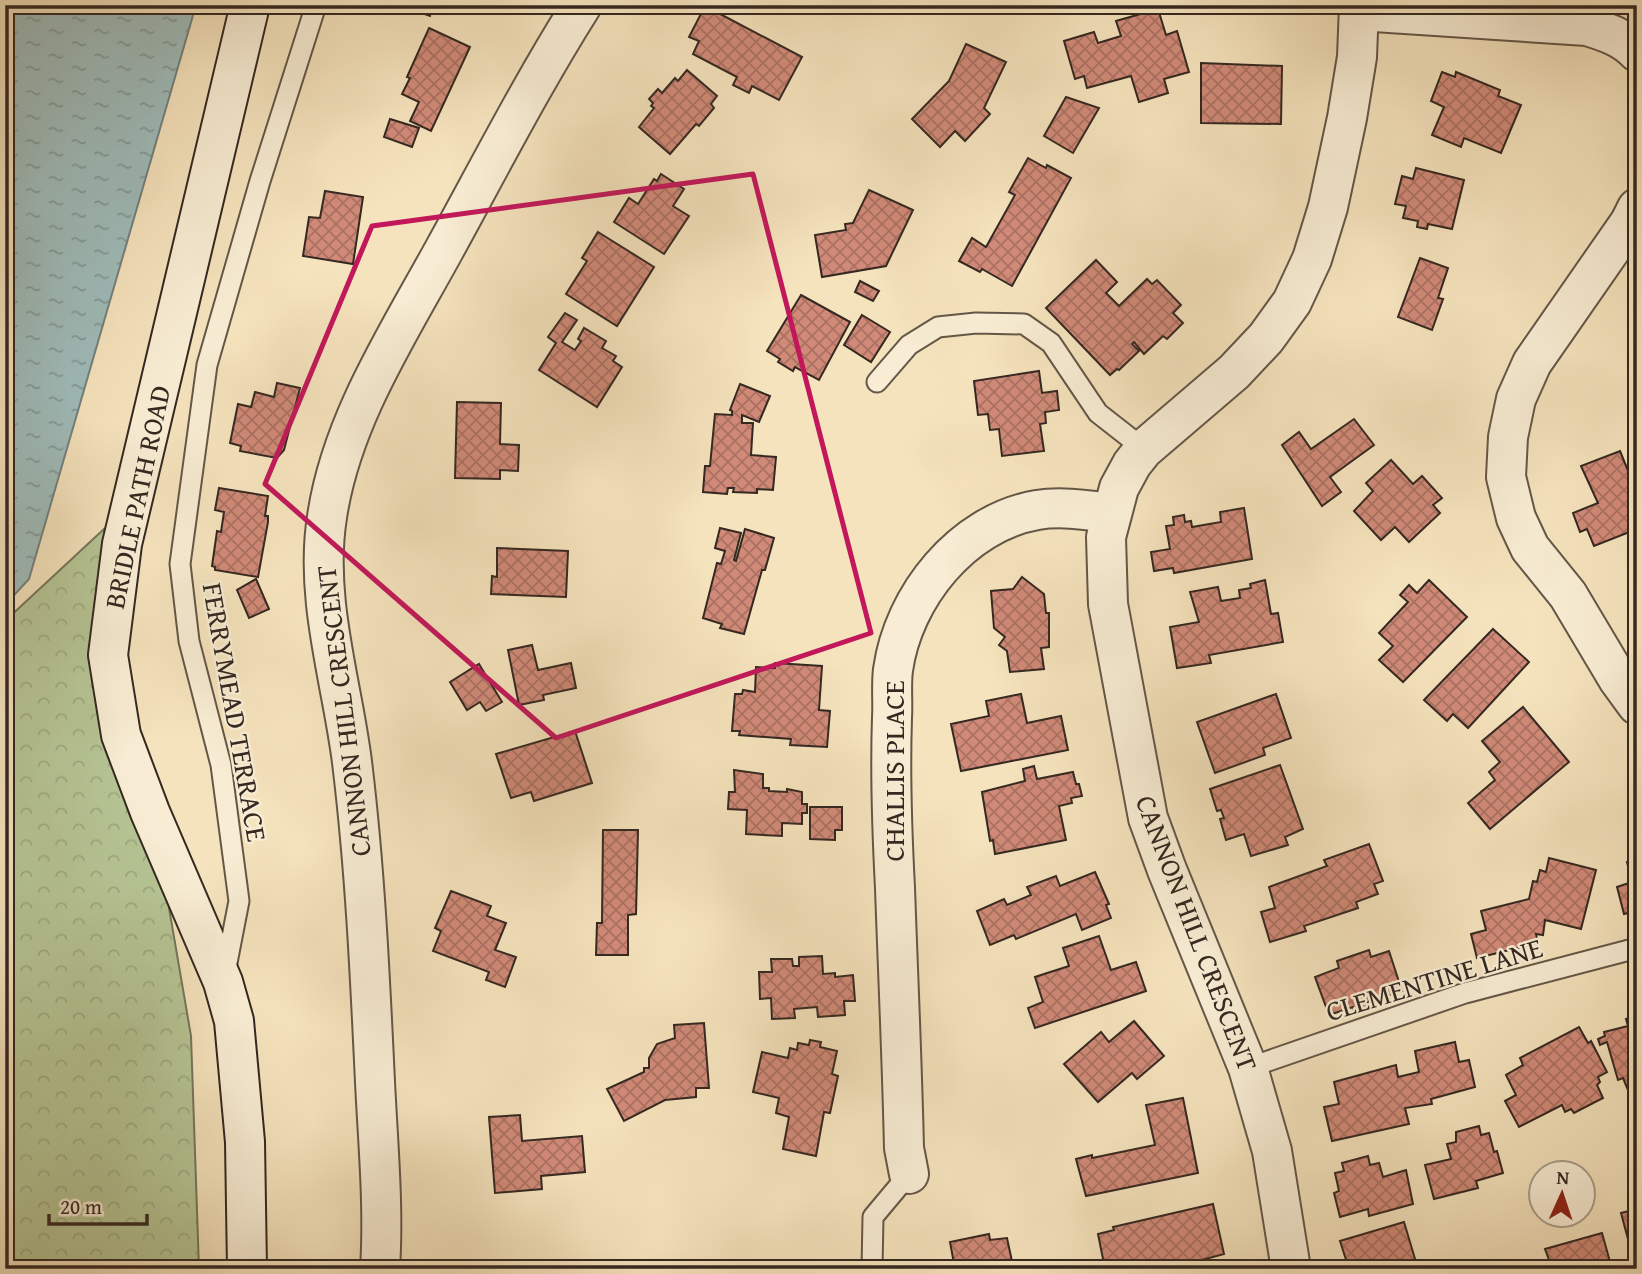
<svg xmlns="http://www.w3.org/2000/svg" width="1642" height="1274" viewBox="0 0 1642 1274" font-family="'Gentium Book Plus',serif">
<defs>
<pattern id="forest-crowns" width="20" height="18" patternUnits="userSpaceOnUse" patternTransform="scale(1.75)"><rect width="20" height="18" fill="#b6c595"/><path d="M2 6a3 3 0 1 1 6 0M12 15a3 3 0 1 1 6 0" fill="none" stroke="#9da980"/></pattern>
<pattern id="water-ripples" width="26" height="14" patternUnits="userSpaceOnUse" patternTransform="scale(1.75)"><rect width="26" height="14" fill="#9fbcba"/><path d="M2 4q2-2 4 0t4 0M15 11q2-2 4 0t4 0" fill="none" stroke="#829997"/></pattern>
<pattern id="building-cross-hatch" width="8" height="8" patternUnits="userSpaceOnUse" patternTransform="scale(1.75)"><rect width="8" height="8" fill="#d18a78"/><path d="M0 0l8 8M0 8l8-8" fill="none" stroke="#aa7162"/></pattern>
</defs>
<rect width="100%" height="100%" fill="#f5e3bd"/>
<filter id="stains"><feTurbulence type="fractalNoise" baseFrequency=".00286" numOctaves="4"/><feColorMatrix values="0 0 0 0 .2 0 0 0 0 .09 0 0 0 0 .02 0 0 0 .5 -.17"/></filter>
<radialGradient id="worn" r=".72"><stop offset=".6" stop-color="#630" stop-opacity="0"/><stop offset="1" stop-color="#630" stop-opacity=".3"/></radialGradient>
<polygon fill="url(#forest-crowns)" stroke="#75765b" stroke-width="2" points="104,529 191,1036 199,1269 5,1269 5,621"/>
<polygon fill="url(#water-ripples)" stroke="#74817d" stroke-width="2" points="5,5 196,5 29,579 5,605"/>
<g fill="url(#building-cross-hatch)" stroke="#342821" stroke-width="2">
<polygon points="405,5 432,5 430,16 404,7"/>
<polygon points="705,6 802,57 779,100 752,86 749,93 733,85 737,77 693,54 699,41 689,37"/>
<polygon points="1158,9 1166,35 1177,31 1189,72 1164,79 1168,93 1139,102 1131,76 1087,88 1084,76 1075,79 1064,41 1094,32 1098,43 1121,36 1116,21"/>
<polygon points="429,28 470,47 431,131 410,121 419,102 402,94 410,78 407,77"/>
<polygon points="966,44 1006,62 984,108 990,114 965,141 955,131 940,147 912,119 949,81"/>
<polygon points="1201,63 1282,66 1281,124 1201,123"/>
<polygon points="687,70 717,96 711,104 714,108 699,126 696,124 670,154 639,127 654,108 651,106 653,103 649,99 658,89 662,93 675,78 678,81"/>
<polygon points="1442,72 1455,77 1456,72 1500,90 1498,96 1521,105 1501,153 1464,138 1461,147 1432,135 1444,107 1431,101"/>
<polygon points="1066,97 1099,108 1073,153 1044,136"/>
<polygon points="390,119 419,128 412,147 384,137"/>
<polygon points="1028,158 1046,168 1047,165 1071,178 1012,286 982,269 980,272 959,261 972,238 986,247 1015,195 1009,192"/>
<polygon points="1416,168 1464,180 1452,229 1428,224 1427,229 1417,227 1418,221 1403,218 1406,206 1395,204 1402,176 1413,179"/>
<polygon points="661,174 684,189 673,206 689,216 664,254 614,222 629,198 638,204 654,179 657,181"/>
<polygon points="869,190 913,210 886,266 822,277 815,235 846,230 845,224 853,223"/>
<polygon points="325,191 363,197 353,264 303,256 309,217 320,218"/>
<polygon points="598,232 654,267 617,326 566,294 587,261 582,258"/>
<polygon points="1420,258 1448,268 1438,298 1443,299 1432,330 1398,317"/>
<polygon points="1096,260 1117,282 1106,293 1119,306 1147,279 1152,284 1157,280 1181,305 1173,313 1183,323 1167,339 1163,336 1144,354 1134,342 1132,344 1139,351 1119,370 1117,369 1110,375 1046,308"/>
<polygon points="860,281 879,291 873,301 855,292"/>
<polygon points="801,295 850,322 819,380 795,367 793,371 778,362 780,359 767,351"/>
<polygon points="565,313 577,320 562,342 575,350 581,341 578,339 584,328 606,341 602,348 616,356 613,361 622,367 597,407 539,370 556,343 548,337"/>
<polygon points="862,315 890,332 871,362 844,345"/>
<polygon points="1039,371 1042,393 1057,391 1059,410 1045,412 1046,423 1040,424 1044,451 1002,456 999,429 990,430 988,414 978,415 974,381"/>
<polygon points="277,383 300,388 284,450 277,458 240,451 241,446 230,443 238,404 251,407 255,392 274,397"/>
<polygon points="740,384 770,396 759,422 742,415 742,423 753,423 751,455 776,457 773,490 757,489 757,493 733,492 734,488 728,488 727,494 703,492 705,466 710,466 715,414 732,415 732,411 730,410"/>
<polygon points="457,402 501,403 500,444 519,445 518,471 500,470 500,479 455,478"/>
<polygon points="1354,419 1374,445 1330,477 1341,492 1322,506 1282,445 1299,432 1311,449"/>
<polygon points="1620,451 1637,493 1637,529 1594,546 1587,529 1580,532 1573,513 1598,503 1581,466"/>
<polygon points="1391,460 1413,484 1422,476 1442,498 1433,505 1440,513 1409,542 1395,527 1381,540 1354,511 1373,491 1366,483"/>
<polygon points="219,488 268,496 265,516 268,516 268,522 258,577 215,570 215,567 212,566 217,531 221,532 224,512 215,510"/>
<polygon points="1244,508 1252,559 1174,573 1173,568 1154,571 1151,552 1170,549 1166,526 1174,525 1173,517 1184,515 1185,522 1191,521 1192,527 1221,522 1220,512"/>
<polygon points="720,528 741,533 734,560 736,561 745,529 774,538 765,570 762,570 744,634 720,628 722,624 703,618 717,563 721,564 725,551 715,548"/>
<polygon points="497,548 568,551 566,597 491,594 492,576 497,577"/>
<polygon points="1022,577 1044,594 1046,613 1049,613 1049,647 1041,648 1044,669 1010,672 1007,651 999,645 1005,637 994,628 991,591 1013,589"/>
<polygon points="256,579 269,609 249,618 237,590"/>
<polygon points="1265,580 1271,614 1278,613 1283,642 1209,655 1211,663 1177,668 1170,627 1199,622 1190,592 1218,587 1221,601 1240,598 1239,590 1251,588 1250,584"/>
<polygon points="1429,580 1467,617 1403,682 1379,660 1393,646 1379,633 1408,602 1400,595 1409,585 1417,593"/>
<polygon points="1493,629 1529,662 1468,728 1453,714 1447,721 1424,700"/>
<polygon points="532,645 538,670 571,663 576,688 543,695 544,700 519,705 508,650"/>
<polygon points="775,663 822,666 819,710 830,711 827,747 790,745 791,739 739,735 740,731 732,731 735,694 742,694 743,690 755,692 756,667 775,668"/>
<polygon points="479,664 502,702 486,711 480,702 467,710 450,682"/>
<polygon points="1021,694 1027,723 1061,716 1068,750 961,771 951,724 989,716 986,701"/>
<polygon points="1276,694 1291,738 1263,748 1265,755 1215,773 1197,722"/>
<polygon points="1523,707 1569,762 1490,829 1468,803 1495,780 1489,772 1500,762 1482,741"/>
<polygon points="575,731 592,783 534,801 531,792 511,798 496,754"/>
<polygon points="1280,765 1303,829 1285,837 1288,845 1251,856 1244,834 1226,840 1220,819 1224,818 1221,810 1217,811 1210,789"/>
<polygon points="1034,766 1037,779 1073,772 1076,784 1079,784 1082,796 1071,798 1072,803 1059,806 1066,840 995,854 993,840 990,841 982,792 1025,781 1023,769"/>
<polygon points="734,770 763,774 763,788 769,788 769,791 787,792 787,789 802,792 802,804 807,804 807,813 802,813 802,824 782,823 782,836 746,834 747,810 728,809 729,792 735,792"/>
<polygon points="810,807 842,807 842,830 835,830 835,840 810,839"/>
<polygon points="603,830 638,830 636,914 628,915 628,955 596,955 597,923 602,923"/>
<polygon points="1369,844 1383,881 1374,884 1378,894 1356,902 1358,908 1304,926 1306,931 1270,942 1261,912 1275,908 1269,887 1327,866 1324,860"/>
<polygon points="1549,858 1596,870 1581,929 1545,920 1543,935 1536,934 1538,943 1477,958 1471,934 1486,930 1481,911 1529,899 1533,881 1537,882 1540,870 1546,872"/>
<polygon points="1637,860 1637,911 1624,914 1617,887 1632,882 1627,862"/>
<polygon points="1095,872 1109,904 1106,905 1111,918 1082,930 1076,914 1016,939 1014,935 990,945 977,911 1004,899 1007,905 1031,895 1027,887 1056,876 1060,886"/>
<polygon points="451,891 491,906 487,916 506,923 495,950 516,957 505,987 486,980 489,972 433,951 441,931 435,928"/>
<polygon points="1099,936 1111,970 1136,962 1146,991 1035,1028 1028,1008 1043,1002 1035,977 1069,966 1063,948"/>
<polygon points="1369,950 1371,957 1389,951 1402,991 1367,1002 1369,1007 1354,1012 1353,1007 1329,1015 1315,977 1339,968 1337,961"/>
<polygon points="822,956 823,974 835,973 835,977 853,975 855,1001 844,1001 845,1015 818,1017 817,1007 794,1009 795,1018 772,1019 771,998 760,999 759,972 772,972 771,959 792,959 793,966 799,966 799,957"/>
<polygon points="1637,1016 1637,1095 1628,1090 1623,1078 1618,1080 1607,1042 1600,1045 1598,1039 1605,1036 1604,1032 1628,1026 1626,1019"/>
<polygon points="1134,1021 1164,1056 1137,1079 1132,1073 1098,1102 1064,1064 1101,1032 1109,1042"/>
<polygon points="704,1023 709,1088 696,1088 696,1097 665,1100 624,1121 607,1089 644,1072 644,1068 649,1068 649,1058 657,1044 675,1038 674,1025"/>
<polygon points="1579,1027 1588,1043 1591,1041 1607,1072 1598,1077 1600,1082 1597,1085 1603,1098 1574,1113 1571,1109 1565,1112 1562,1105 1519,1127 1505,1101 1516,1095 1506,1075 1523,1065 1520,1058"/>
<polygon points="810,1040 821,1042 820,1047 837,1051 832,1074 838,1076 830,1113 824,1112 816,1156 783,1149 789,1117 776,1113 779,1098 753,1092 762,1052 788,1058 790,1048 797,1050 798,1043 809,1045"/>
<polygon points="1455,1042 1459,1062 1469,1060 1475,1087 1431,1099 1432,1104 1405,1108 1409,1124 1332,1141 1324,1107 1339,1104 1334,1082 1396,1065 1398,1077 1419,1072 1415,1051"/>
<polygon points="1183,1098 1198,1173 1086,1196 1076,1159 1092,1155 1092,1158 1155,1145 1146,1105"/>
<polygon points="520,1115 522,1141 582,1136 585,1172 541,1176 542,1189 495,1193 489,1117"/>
<polygon points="1479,1126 1481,1135 1489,1133 1494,1152 1497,1151 1503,1173 1476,1181 1478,1188 1434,1199 1425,1165 1451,1159 1447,1144 1456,1142 1456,1132"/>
<polygon points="1368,1156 1370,1165 1379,1163 1383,1177 1406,1170 1413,1204 1369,1216 1368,1209 1340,1217 1334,1193 1339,1191 1335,1173 1344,1171 1342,1163"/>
<polygon points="1213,1204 1224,1254 1168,1269 1105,1269 1098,1234 1114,1230 1113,1227"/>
<polygon points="1637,1209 1637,1269 1636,1269 1621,1213"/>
<polygon points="1404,1222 1418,1269 1349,1269 1340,1241"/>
<polygon points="1602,1233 1612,1269 1548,1269 1546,1261 1549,1260 1545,1249"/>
<polygon points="989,1234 990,1240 1007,1238 1013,1266 1025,1264 1026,1269 955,1269 950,1242"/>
</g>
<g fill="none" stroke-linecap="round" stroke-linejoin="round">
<defs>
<g id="lane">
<polyline points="877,382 909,345 938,327 976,323 1024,324 1051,343 1098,413 1144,449"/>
<polyline points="225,973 239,901 221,765 189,641 180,564 207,365 260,181 316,5"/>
<polyline points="1248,1068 1465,993 1637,948"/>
<polyline points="872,1269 873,1217 909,1174"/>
</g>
<g id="street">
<path d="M1359,11L1587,26C1606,32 1623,37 1637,52"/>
<polyline points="1637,208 1630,222 1532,363 1516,399 1508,437 1506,477 1516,518 1530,548 1568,595 1618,679 1637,705"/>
<path d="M909,1174L904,1148C902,1061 898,974 895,888C892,831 890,774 892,718C893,702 891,685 893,670C903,597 962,523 1037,510C1061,506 1087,510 1111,513"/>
<path d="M380,1269C384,1207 378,1144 375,1082C370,975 365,868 352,762C342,682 314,599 327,517C341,421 398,334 444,250C489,168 532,84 582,5"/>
<polyline points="1291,1269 1272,1151 1248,1068 1167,870 1148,818 1108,604 1106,537 1119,488 1132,464 1144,449 1234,372 1266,338 1292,302 1312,259 1328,207 1347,118 1357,57 1359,5"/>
</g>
<polyline id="secondary" points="247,1269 245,1142 234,1021 223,982 150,812 121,735 108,655 122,544 250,5"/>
</defs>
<use href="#lane" stroke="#645748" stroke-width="23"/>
<use href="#street" stroke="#645748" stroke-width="42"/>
<use href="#secondary" stroke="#342821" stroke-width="42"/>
<use href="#lane" stroke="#f8edd4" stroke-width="19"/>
<use href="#street" stroke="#f8edd4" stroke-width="38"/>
<use href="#secondary" stroke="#f8edd4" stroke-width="38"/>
</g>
<path fill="none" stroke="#c2185b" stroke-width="5" stroke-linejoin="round" d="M753,174L871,633L556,738L265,484L372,226Z"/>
<g text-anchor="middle" stroke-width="5" stroke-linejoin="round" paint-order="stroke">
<g font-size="28" fill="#342821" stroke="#f8edd4">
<text transform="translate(137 497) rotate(-78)" y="10">BRIDLE PATH ROAD</text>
<text transform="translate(343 711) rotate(-97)" y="10">CANNON HILL CRESCENT</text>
<text transform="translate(235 712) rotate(80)" y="10">FERRYMEAD TERRACE</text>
<text transform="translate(894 771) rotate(-90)" y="10">CHALLIS PLACE</text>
<text transform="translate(1197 933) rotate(69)" y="10">CANNON HILL CRESCENT</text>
<text transform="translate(1434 979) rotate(-17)" y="10">CLEMENTINE LANE</text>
</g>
</g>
<rect width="1642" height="1274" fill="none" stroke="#f5e3bd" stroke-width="28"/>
<rect x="7" y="7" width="1628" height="1260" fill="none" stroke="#342821" stroke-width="3.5"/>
<rect x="14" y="14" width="1614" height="1246" fill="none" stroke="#342821" stroke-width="2"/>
<g transform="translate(1562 1194) rotate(3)"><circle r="33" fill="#f8edd4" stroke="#aa9e8c" stroke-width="2"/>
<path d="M0-5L12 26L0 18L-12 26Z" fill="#8f2418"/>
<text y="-10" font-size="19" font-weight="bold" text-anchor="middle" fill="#342821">N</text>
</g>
<path d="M49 1214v10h98v-10" fill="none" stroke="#342821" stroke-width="3.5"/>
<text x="60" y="1214" font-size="21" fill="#342821" stroke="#f8edd4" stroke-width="5" paint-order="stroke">20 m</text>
<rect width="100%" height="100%" filter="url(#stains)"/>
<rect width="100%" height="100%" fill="url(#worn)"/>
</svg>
